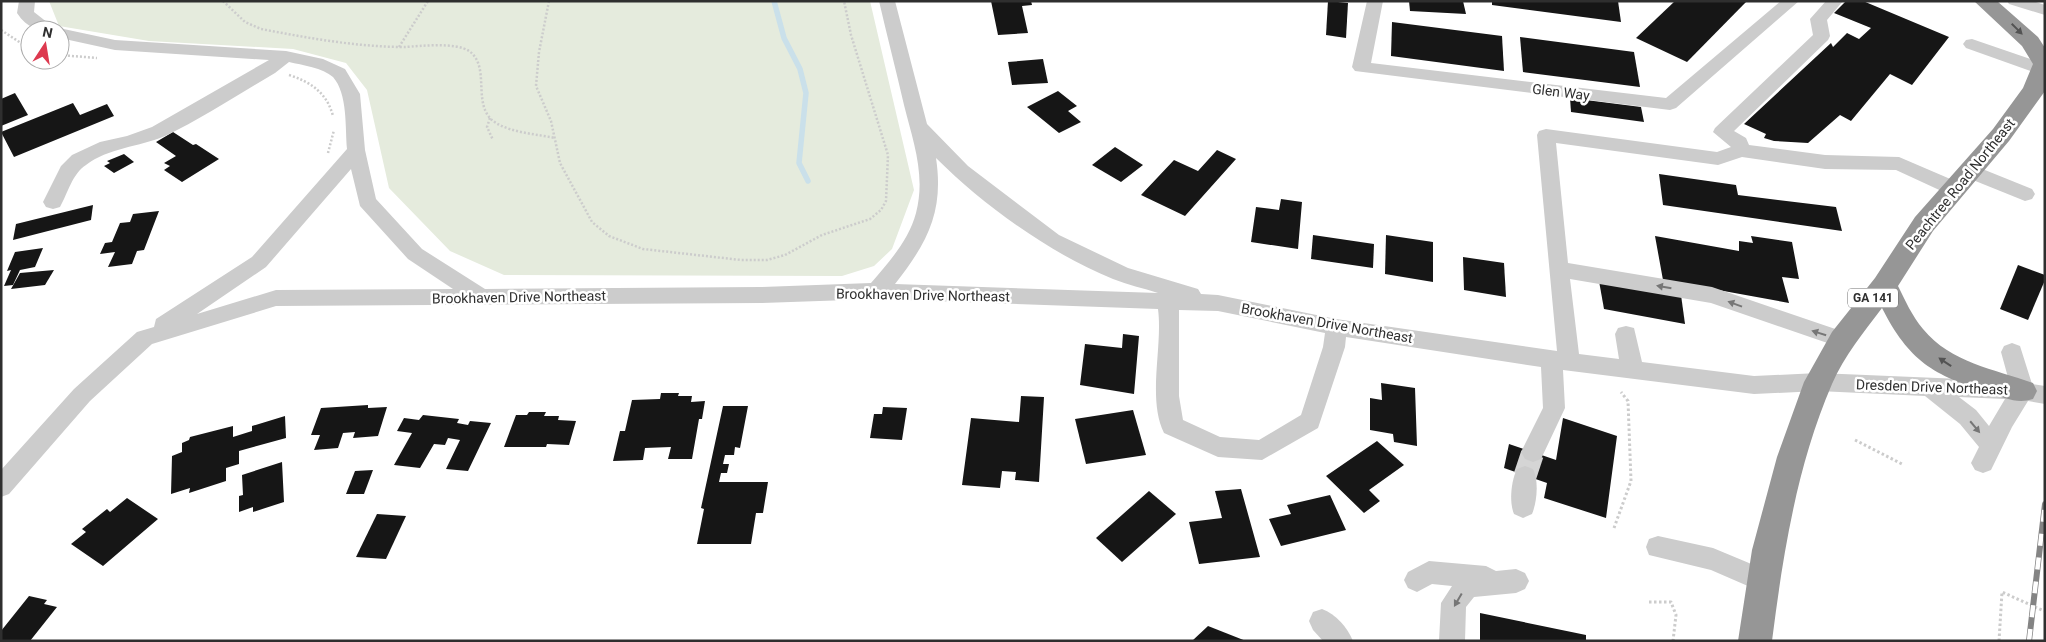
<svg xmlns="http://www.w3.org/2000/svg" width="2046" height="642" viewBox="0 0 2046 642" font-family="Roboto,sans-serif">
<rect width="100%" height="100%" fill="#fff"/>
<polygon fill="#e5ebdd" points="49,1 870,1 914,190 892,249 874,266 842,276 504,275 450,251 389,188 367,90 346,63 293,49 149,41 59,26"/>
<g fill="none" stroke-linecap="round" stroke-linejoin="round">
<polyline stroke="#cae0ea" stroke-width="5.5" points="774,1 784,38 800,69 806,93 799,163 808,181"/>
</g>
<g fill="#161616">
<polygon points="991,1 1031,1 1032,5 1022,6 1028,33 998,35"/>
<polygon points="1328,1 1348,3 1346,38 1326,35"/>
<polygon points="1409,1 1463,1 1466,14 1410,11"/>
<polygon points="1492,1 1618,1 1621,22 1492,5"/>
<polygon points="1675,1 1747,1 1687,62 1636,38"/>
<polygon points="1846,1 1863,1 1949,37 1912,85 1890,74 1851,121 1840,115 1808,143 1774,141 1764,138 1766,134 1744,124 1831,43 1833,47 1847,33 1859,39 1871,28 1834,13"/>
<polygon points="1392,22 1502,36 1504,71 1391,56"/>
<polygon points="1520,37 1634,52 1640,87 1523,72"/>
<polygon points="1043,59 1048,83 1012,85 1008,62"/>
<polygon points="1058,91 1077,106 1068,111 1081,122 1059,133 1027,107"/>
<polygon points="15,93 28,115 1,126 1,99"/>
<polygon points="1570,98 1641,107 1644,122 1571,112"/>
<polygon points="73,103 80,115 107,104 114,116 14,157 1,132"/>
<polygon points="173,132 193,145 196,144 219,159 182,182 164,170 170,166 164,163 176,156 156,142"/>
<polygon points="1115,147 1143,165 1121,182 1092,165"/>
<polygon points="1217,150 1236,159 1185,216 1141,195 1174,160 1198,171"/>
<polygon points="124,154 134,162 114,173 104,166 110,163 107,161"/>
<polygon points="1659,174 1736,185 1738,195 1836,207 1842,231 1663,205"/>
<polygon points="1281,199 1302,202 1298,249 1251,242 1256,207 1279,210"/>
<polygon points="93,205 91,220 13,240 16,224"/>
<polygon points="159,211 144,250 137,251 132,264 108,267 115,252 100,254 105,243 112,242 120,223 130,222 133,214"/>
<polygon points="1313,235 1374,244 1373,268 1311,259"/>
<polygon points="1386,235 1433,242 1433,282 1385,274"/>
<polygon points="1655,236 1739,251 1739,241 1753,243 1751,236 1792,242 1799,279 1782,277 1789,303 1663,280"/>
<polygon points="43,248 35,267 20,270 13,285 4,286 11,270 7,271 15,252"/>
<polygon points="1463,257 1504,263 1506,297 1464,290"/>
<polygon points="2018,265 2045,275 2045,280 2028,320 2000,309"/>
<polygon points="54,270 45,285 11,289 20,273"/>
<polygon points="1599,281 1681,295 1685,324 1604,309"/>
<polygon points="1123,334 1139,336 1134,394 1080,385 1085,344 1122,348"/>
<polygon points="1381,383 1415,388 1417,446 1394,442 1393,434 1370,430 1370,398 1382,400"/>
<polygon points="661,393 679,393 678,396 692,396 691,402 705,401 702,419 699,419 692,459 668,459 671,447 645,448 643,460 613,461 620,431 625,431 632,400 660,399"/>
<polygon points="1021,396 1044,397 1039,482 1015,480 1016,472 1002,471 1000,488 962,485 971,418 1019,422"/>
<polygon points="368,405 368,408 387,407 378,436 353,438 355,432 343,433 338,448 314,450 320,435 311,435 321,408"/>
<polygon points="723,406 748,406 740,448 735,447 734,455 725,455 723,464 729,464 727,473 721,473 719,482 768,482 763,513 756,513 751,544 697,544 704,509 701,508"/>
<polygon points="883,407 907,408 902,440 870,438 874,414 882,414"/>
<polygon points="1133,410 1146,455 1086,464 1075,419"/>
<polygon points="529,412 546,412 544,416 559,416 558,420 576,421 569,445 547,444 546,447 504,447 516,415 527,415"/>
<polygon points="423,415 459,419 457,423 468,425 470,421 491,423 468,471 446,469 460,440 448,438 445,445 434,444 420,468 394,465 412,433 397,431 404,418 419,420"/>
<polygon points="285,416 286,438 239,451 239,464 226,468 226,481 189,493 190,488 171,494 172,456 182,452 182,443 189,440 190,437 233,426 233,437 252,431 252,426"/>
<polygon points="1563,418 1617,436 1606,518 1544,498 1547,483 1504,468 1509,444 1556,460"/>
<polygon points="1377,441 1404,465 1369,490 1380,501 1364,513 1326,476"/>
<polygon points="282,462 284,502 253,512 253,507 239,512 239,496 243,495 242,475"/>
<polygon points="373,470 364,494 346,494 355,471"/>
<polygon points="1241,489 1260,557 1199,564 1189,522 1222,518 1215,491"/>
<polygon points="1149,491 1176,514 1122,562 1096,538"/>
<polygon points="1330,495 1346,530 1281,546 1269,519 1291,514 1287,505"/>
<polygon points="127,498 158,519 103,566 71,544 86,532 82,529 107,509 110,512"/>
<polygon points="377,514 406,516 386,559 356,557"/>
<polygon points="29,596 47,600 44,604 57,607 30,641 1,641 1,631"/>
<polygon points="1480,613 1586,635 1586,641 1480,641"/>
<polygon points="1208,626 1246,641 1192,641"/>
</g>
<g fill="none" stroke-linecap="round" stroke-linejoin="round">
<polyline stroke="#d5d5d5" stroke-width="23" stroke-dasharray="23 12" stroke-linecap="butt" points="1525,476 1533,452"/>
<g stroke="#ccc" stroke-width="2.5" stroke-dasharray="2 2" stroke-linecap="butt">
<path d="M223,1L245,22L261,29C308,38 357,47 405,47C421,46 456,42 469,51C492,67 470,107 496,123C513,133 536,134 555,138"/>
<polyline points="549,1 539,52 536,86 551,121 560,163 592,222 609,236 643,249 741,260 767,260 785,255 822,235 870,219 881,210 886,201 888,155 851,35 844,1"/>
<polyline points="1,30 30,49"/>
<polyline points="399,47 428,1"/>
<polyline points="60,55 97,58"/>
<path d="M289,75C311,82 327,93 333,116"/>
<polyline points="490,118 487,127 493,140"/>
<polyline points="328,153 334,130"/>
</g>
<g stroke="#ccc" stroke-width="3" stroke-dasharray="2.5 2.5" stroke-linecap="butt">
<polyline points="1855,440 1902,464"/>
<polyline points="1614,528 1631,481 1628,401 1621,392"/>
<polyline points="1649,602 1671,602 1676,615 1673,641"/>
<polyline points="1999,641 2002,592 2044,611"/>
</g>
<g fill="#ccc" fill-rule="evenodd">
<path d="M19,1H35L34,12L48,23L59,28L115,40L286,51L323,59L345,69L360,94L365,150L376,199L422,249L485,289L761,287L871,283C889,262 909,240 916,213C926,175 913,141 904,105C896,70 887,36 879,1H895L927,124L968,166L1059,235L1128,268L1198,289L1201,294L1218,295L1336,319L1557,351L1537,135L1539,131L1546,129L1717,152L1731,147L1713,132L1715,128L1813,35L1810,19L1826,1H1843L1827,20L1830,36L1828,40L1734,131L1746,138L1749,145L1825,155L1899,157L1962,184L1965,189L1962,194L1955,196L1948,194L1896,170L1825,169L1742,157L1718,165L1556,143L1568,263L1712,287L1850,334L1853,340L1850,346L1842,348L1711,303L1570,279L1579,354L1619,359L1615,334L1618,328L1626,326L1634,328L1642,362L1754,376L1818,373L2009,381L2001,352L2004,346L2012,343L2020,346L2032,384L2045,386V404L2028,401L2012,427L1991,470L1983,473L1975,470L1971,463L1979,447L1960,424L1925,396L1818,391L1754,394L1563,370L1565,408L1541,459L1533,462L1525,459L1521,452L1543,408L1541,367L1346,337L1345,347L1318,428L1262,460L1218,457L1164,433C1147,399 1163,346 1158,309L877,299L761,303L276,306L152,344L90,401L9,494L1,497V470L74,389L137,332L154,327L156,319L252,257L347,149C345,128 348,94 333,77C323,68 302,65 289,62L275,73C239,94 203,118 165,136C139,147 108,148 86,165C72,174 68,193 60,207L53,209L46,207L43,202L61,166L72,155L100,142L127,136L152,127L269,60L115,50L60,38V30C40,30 29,31 17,13ZM936,158C984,206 1051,254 1113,279C1128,285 1143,288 1158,293L895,284C928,242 944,211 936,158ZM351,169L360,206L408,259L453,289L276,290L197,314L266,267ZM1179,310L1218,311L1325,333L1323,347L1301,415L1259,440L1220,437L1183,420L1179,396ZM1959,397L2005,399L1989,426L1976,410Z"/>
<polygon points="1367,1 1383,1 1371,63 1666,98 1781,1 1799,1 1676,108 1670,110 1355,71 1352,67"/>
<polygon points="2007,1 2033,1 2045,5 2045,15 2009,4"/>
<polygon points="1972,39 2045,64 2045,74 2036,73 1966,48 1963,44 1966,40"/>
<polygon points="1970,164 2032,189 2035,194 2032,199 2025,201 1963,176 1961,171 1963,166"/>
<path d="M1525,466L1533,469C1539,481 1537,502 1532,514L1523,518L1514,514C1509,502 1511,481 1517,469Z"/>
<polygon points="1658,536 1713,548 1773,573 1777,581 1773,589 1764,593 1711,570 1649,555 1646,547 1649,539"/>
<polygon points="1429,561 1486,566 1496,571 1516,569 1525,573 1529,581 1525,589 1516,593 1474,597 1466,607 1465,641 1439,641 1441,603 1452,586 1432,584 1417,592 1408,588 1404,580 1408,572"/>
<path d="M1322,609C1336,614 1347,627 1353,641H1323L1313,630L1309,621L1313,612Z"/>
</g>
<path fill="#969696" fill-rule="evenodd" d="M1974,1H1997L2038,37L2045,48V91L2009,141L1933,231L1898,286C1905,300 1912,316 1923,329C1951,363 1994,369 2033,383L2037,391L2033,399C2018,404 2004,398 1989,393C1933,375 1909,361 1882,308C1864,332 1844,356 1832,384C1797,465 1783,554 1772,641H1738L1752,550L1777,457L1804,382L1832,332L1875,278L1915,217L1993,129L2023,88L2033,64L2022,46Z"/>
<defs>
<polyline id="rail" points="2029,641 2045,504"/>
</defs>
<use href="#rail" stroke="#848484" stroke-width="6"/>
<use href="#rail" stroke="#fff" stroke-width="4.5" stroke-dasharray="12" stroke-linecap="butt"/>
</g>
<defs><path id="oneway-solid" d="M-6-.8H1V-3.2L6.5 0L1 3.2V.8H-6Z" transform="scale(1.25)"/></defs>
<g fill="#535353">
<use href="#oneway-solid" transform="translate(2017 29) rotate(45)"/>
<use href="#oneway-solid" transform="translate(1945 362) rotate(-146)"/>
</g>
<g fill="#767676">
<use href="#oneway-solid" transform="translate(1664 287) rotate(-170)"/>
<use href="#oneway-solid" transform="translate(1735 304) rotate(-160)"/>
<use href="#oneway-solid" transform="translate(1819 333) rotate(-162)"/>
<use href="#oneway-solid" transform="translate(1975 427) rotate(50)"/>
<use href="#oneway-solid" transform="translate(1458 600) rotate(120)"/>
</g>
<g text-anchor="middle" stroke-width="5" stroke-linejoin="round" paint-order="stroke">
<rect fill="#fff" stroke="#6d6d6d" stroke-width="1" x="1848" y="288.5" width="50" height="19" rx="4"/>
<g font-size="12" font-weight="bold" fill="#2f2f2f">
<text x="1873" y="302">GA 141</text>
</g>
<g font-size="14" fill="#2f2f2f" stroke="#fff">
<text transform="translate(1561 92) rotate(7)" y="5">Glen Way</text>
<text transform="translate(1960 184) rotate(-51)" y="5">Peachtree Road Northeast</text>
<text transform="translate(923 295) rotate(1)" y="5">Brookhaven Drive Northeast</text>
<text transform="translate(519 297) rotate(-1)" y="5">Brookhaven Drive Northeast</text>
<text transform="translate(1327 323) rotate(10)" y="5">Brookhaven Drive Northeast</text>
<text transform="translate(1932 387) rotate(2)" y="5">Dresden Drive Northeast</text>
</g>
</g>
<rect width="2046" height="642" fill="none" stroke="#2f2f2f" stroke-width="5"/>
<g transform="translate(45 45) rotate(12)"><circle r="24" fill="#ffffff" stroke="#acacac"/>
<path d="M0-4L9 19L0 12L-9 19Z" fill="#dd394f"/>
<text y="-8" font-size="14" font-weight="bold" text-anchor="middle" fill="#2f2f2f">N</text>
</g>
</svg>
